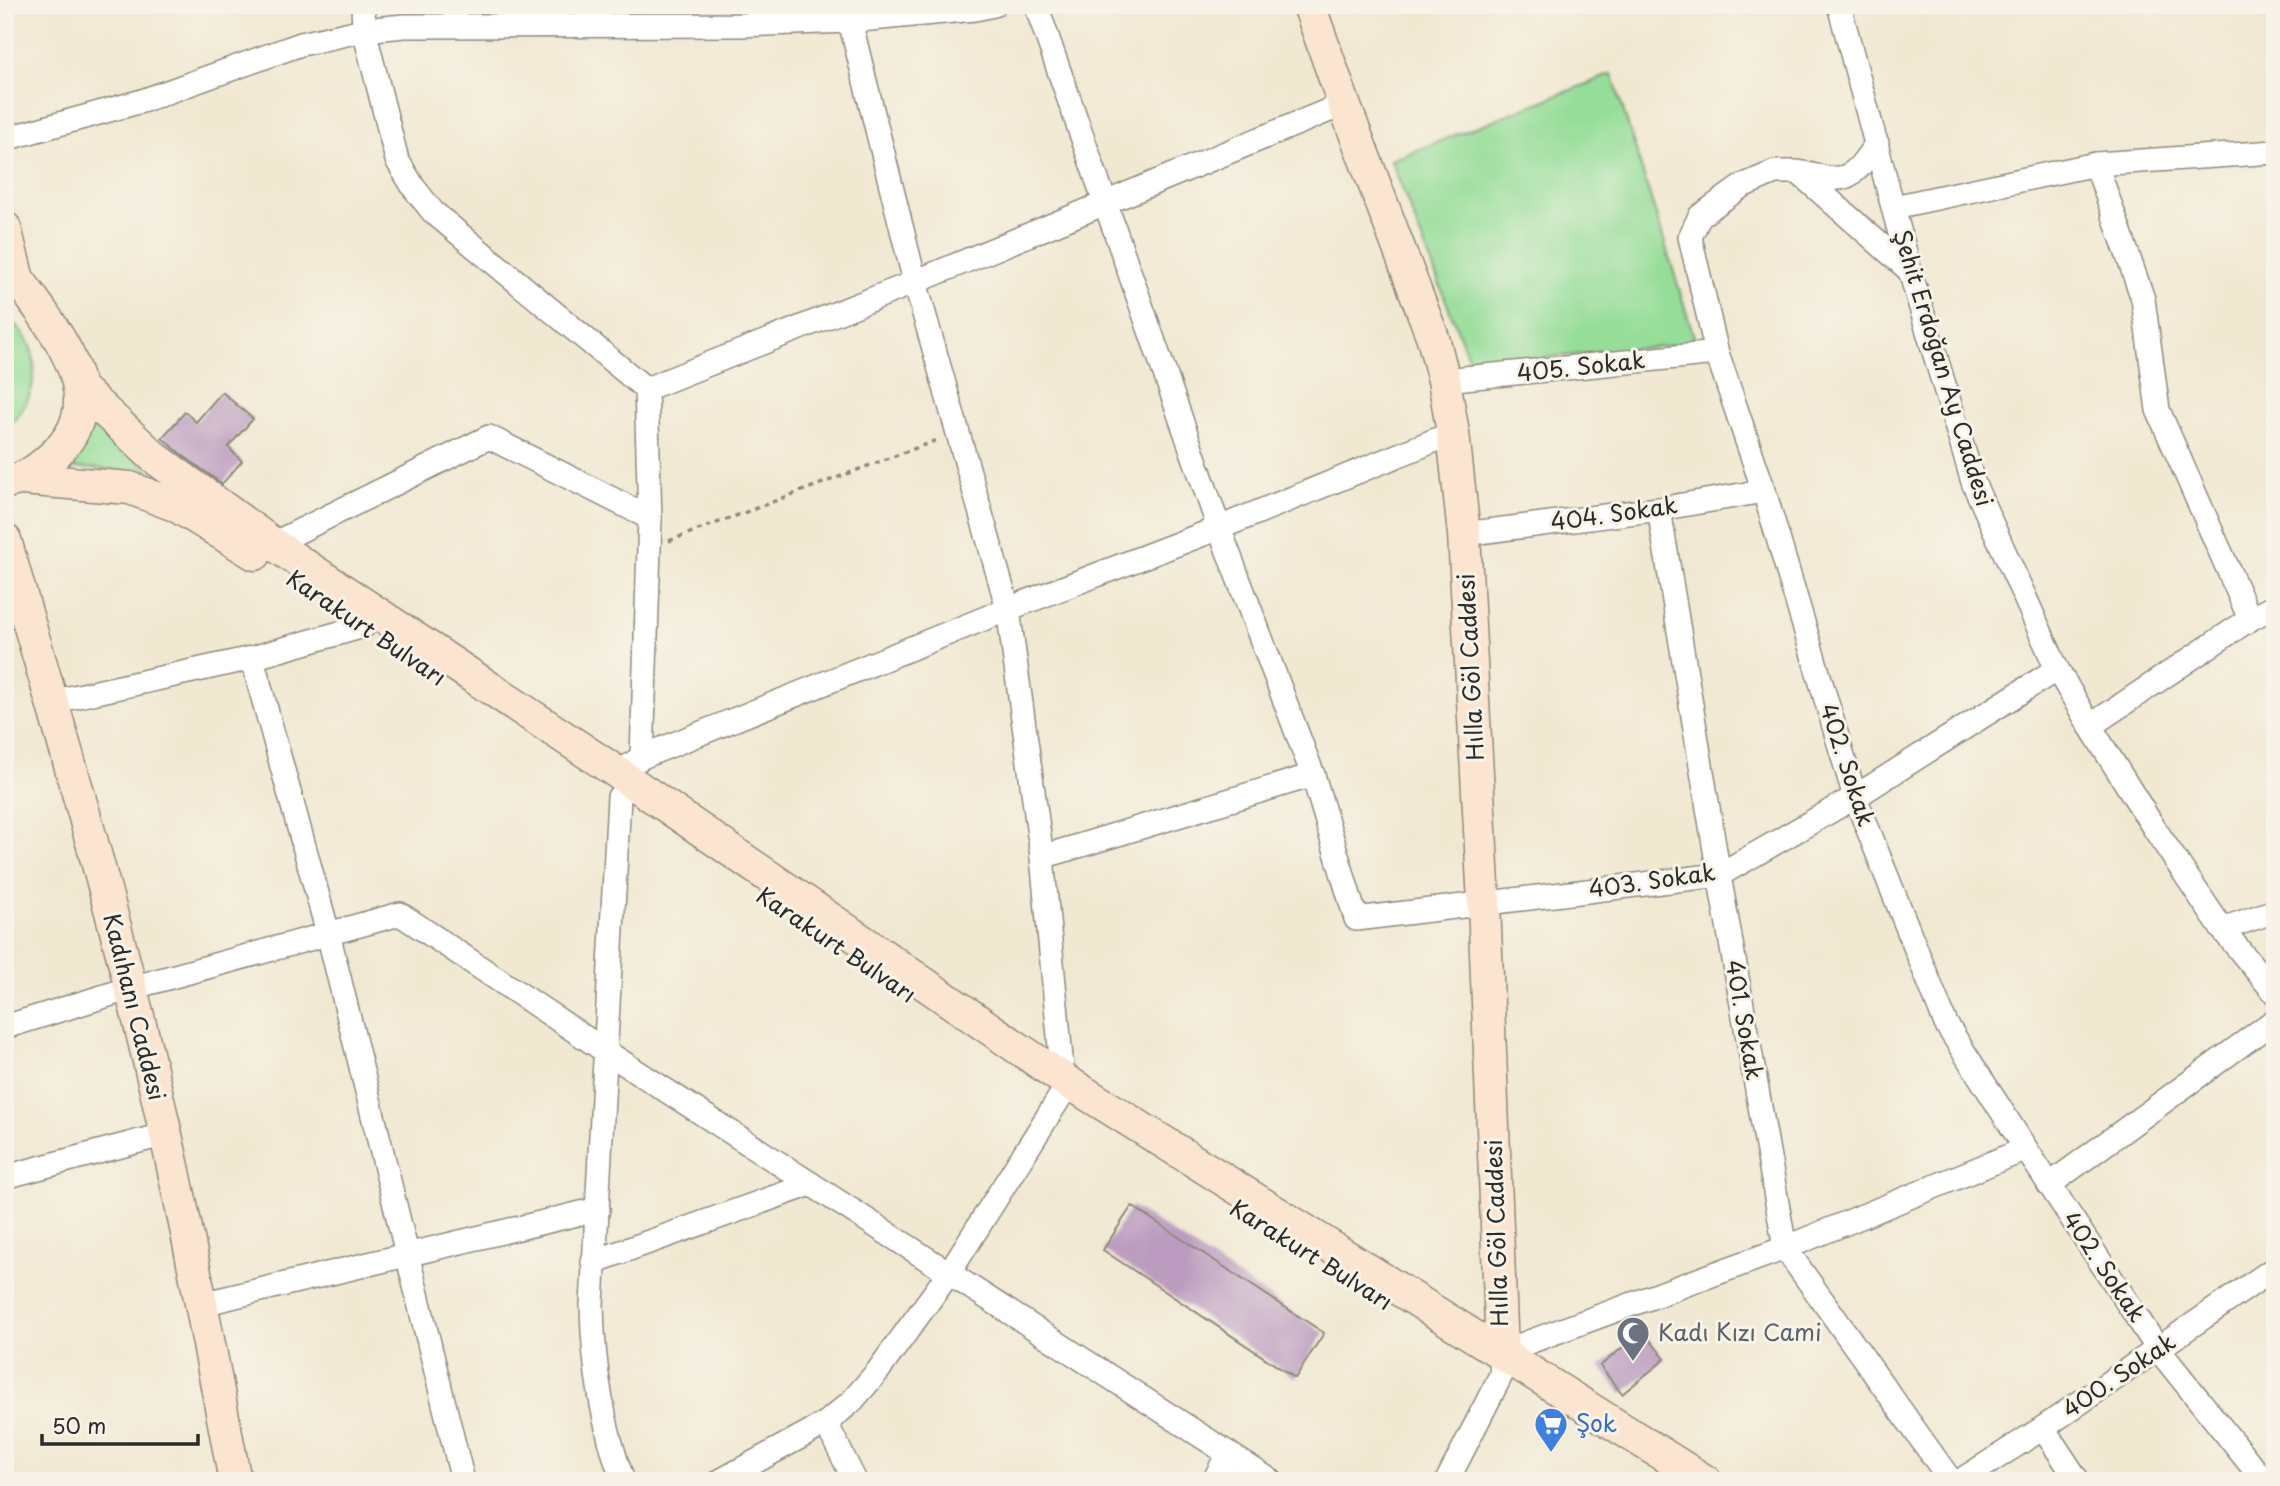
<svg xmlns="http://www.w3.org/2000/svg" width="2280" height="1486" viewBox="0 0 2280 1486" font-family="'Playpen Sans',sans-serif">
<rect width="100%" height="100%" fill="#f7f3e8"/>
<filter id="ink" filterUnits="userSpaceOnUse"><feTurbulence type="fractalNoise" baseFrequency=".0143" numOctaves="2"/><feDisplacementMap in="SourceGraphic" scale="14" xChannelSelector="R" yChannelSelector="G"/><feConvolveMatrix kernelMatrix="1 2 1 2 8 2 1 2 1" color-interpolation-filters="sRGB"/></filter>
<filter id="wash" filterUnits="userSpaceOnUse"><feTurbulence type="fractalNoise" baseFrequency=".00686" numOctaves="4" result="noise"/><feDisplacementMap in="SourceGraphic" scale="28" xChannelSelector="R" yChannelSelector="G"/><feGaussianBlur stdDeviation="1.57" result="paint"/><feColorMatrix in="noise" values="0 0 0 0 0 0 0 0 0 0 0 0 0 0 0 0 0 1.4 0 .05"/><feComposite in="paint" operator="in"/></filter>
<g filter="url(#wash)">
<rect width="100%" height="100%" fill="#f1e8d1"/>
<g fill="#95dd98" stroke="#608462" stroke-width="2">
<polygon points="1612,74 1696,343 1471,365 1391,160"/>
<path d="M5,317C48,344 40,400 5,429Z"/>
<path d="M96,408L135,458L159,480L111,469L64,468C80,447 90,434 96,408Z"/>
</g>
<g id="blocks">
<g fill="#bb9bbf">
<polygon points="222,392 253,419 228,447 242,461 222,484 181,454 162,438 185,412 196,422"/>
<polygon points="1132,1206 1324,1333 1295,1378 1103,1250"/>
<polygon points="1643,1331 1665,1359 1622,1394 1600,1366"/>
</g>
</g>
</g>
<g filter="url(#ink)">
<use href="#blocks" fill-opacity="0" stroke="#8e8a7e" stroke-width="2"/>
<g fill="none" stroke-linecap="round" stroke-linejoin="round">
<defs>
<g id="street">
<polyline points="363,5 364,30 397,160 414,188 433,212 646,389 650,518 642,757"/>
<polyline points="1036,5 1219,528 1313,775 1356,919 1719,875 1855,797 2057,669"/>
<polyline points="1839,5 1910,271 1973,482 2057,669 2090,726 2154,828 2222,929 2275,993"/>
<polyline points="850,21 915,282 1008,609 1042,857 1063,1079"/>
<polyline points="5,139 142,101 301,44 364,30 404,26 740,25 850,21 975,9 994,5"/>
<polyline points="2096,164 2143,299 2158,410 2250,619"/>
<path d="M1803,173C1848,184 1851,180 1877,143"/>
<polyline points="1894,207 2096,164 2275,152"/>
<polyline points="1910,271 1798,172 1775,172 1742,186 1700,216 1690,237 1717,353 1764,491 1855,797 1946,1024 2026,1149 2158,1349 2264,1481"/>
<polyline points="1444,380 1717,353"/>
<polyline points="646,389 915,282 1344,104"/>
<polyline points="1659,509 1719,875 1785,1248 1951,1481"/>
<polyline points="1464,534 1659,509 1764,491"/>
<polyline points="273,544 489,437 650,518"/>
<polyline points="252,658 328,933 463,1481"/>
<polyline points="51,702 252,658 364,626"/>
<polyline points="2090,726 2250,619 2275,606"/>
<polyline points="618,773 642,757 1008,609 1219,528 1453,433"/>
<path d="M619,797L592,1305C593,1366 602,1424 623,1481"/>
<polyline points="1042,857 1313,775"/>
<polyline points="2222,929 2275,911"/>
<polyline points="5,1027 131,988 400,914 605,1051 1271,1481"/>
<polyline points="5,1177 166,1134"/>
<polyline points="2049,1185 2275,1020"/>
<polyline points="593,1262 811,1184"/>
<polyline points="202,1304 598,1209"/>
<polyline points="826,1423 855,1481"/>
<polyline points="2043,1428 2078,1481"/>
<polyline points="720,1481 826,1423 852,1401 878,1371 949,1273 1060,1097"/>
<polyline points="1214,1481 1228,1453"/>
<polyline points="1447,1481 1501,1375 1502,1352 1785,1248 2026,1149"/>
<polyline points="1960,1481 2043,1428 2275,1268"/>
</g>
<g id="secondary">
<polyline points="1309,5 1344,104 1433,338 1444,380 1453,433 1464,534 1484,903 1502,1352"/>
<polyline points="5,228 17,276"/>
<path d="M5,265C20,279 30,296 42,312C72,356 103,408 56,453C43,465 29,478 11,481"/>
<polyline points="81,389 155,458 273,544 618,773 1063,1079 1705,1481"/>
<polyline points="22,479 130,488 177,506 255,554"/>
<path d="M5,540C48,690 93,838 131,989C173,1151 204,1316 235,1481"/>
</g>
</defs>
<use href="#street" stroke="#8e8a7e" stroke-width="26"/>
<use href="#secondary" stroke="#8e8a7e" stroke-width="35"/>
<polyline stroke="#8e8a7e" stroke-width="3.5" stroke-dasharray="5 5" stroke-linecap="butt" points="669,541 937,440"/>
<use href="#street" stroke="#fff" stroke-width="23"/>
<use href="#secondary" stroke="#fce5d0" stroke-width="32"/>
</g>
</g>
<defs>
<symbol id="mosque-pin" viewBox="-11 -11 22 30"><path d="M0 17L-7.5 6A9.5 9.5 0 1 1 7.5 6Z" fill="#6b7280" stroke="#f7f3e8"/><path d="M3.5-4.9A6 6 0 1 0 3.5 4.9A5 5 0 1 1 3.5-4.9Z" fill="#fff"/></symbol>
<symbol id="supermarket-pin" viewBox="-11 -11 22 30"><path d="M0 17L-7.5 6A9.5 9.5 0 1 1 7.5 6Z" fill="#3f7fe0" stroke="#f7f3e8"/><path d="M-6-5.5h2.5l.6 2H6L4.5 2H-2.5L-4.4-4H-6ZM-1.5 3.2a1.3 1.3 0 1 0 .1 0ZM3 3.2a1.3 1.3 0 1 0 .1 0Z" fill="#fff"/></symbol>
</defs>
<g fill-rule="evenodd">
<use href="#mosque-pin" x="1614" y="1314" width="38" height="52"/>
<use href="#supermarket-pin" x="1532" y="1405" width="38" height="52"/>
</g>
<g text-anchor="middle" stroke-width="6" stroke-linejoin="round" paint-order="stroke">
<g font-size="23" fill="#2b2b2b" stroke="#f7f3e8">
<text transform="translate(1581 367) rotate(-6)" y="8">405. Sokak</text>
<text transform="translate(1943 368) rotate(73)" y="8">Şehit Erdoğan Ay Caddesi</text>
<text transform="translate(1614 514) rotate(-8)" y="8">404. Sokak</text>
<text transform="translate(366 628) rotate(34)" y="8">Karakurt Bulvarı</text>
<text transform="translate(1471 667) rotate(-93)" y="8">Hılla Göl Caddesi</text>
<text transform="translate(1847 765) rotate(72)" y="8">402. Sokak</text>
<text transform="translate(1652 881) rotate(-8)" y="8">403. Sokak</text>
<text transform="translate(836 945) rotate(34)" y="8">Karakurt Bulvarı</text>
<text transform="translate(134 1007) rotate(76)" y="8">Kadıhanı Caddesi</text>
<text transform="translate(1744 1020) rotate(80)" y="8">401. Sokak</text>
<text transform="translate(1497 1233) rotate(-92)" y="8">Hılla Göl Caddesi</text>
<text transform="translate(1311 1255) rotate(32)" y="8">Karakurt Bulvarı</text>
<text transform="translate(2104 1267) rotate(56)" y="8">402. Sokak</text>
<text transform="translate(2119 1376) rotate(-34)" y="8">400. Sokak</text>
</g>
<g font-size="23" fill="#5b616d" stroke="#f7f3e8" text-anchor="start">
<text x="1658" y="1341">Kadı Kızı Cami</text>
</g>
<g font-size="23" fill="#366cbe" stroke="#f7f3e8" text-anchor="start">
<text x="1576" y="1432">Şok</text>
</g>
</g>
<rect width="2280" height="1486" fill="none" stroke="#f7f3e8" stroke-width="28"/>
<path d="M42 1434v10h156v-10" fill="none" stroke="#2b2b2b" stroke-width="3.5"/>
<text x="52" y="1434" font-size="21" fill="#2b2b2b" stroke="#f7f3e8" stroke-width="5" paint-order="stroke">50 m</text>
</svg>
